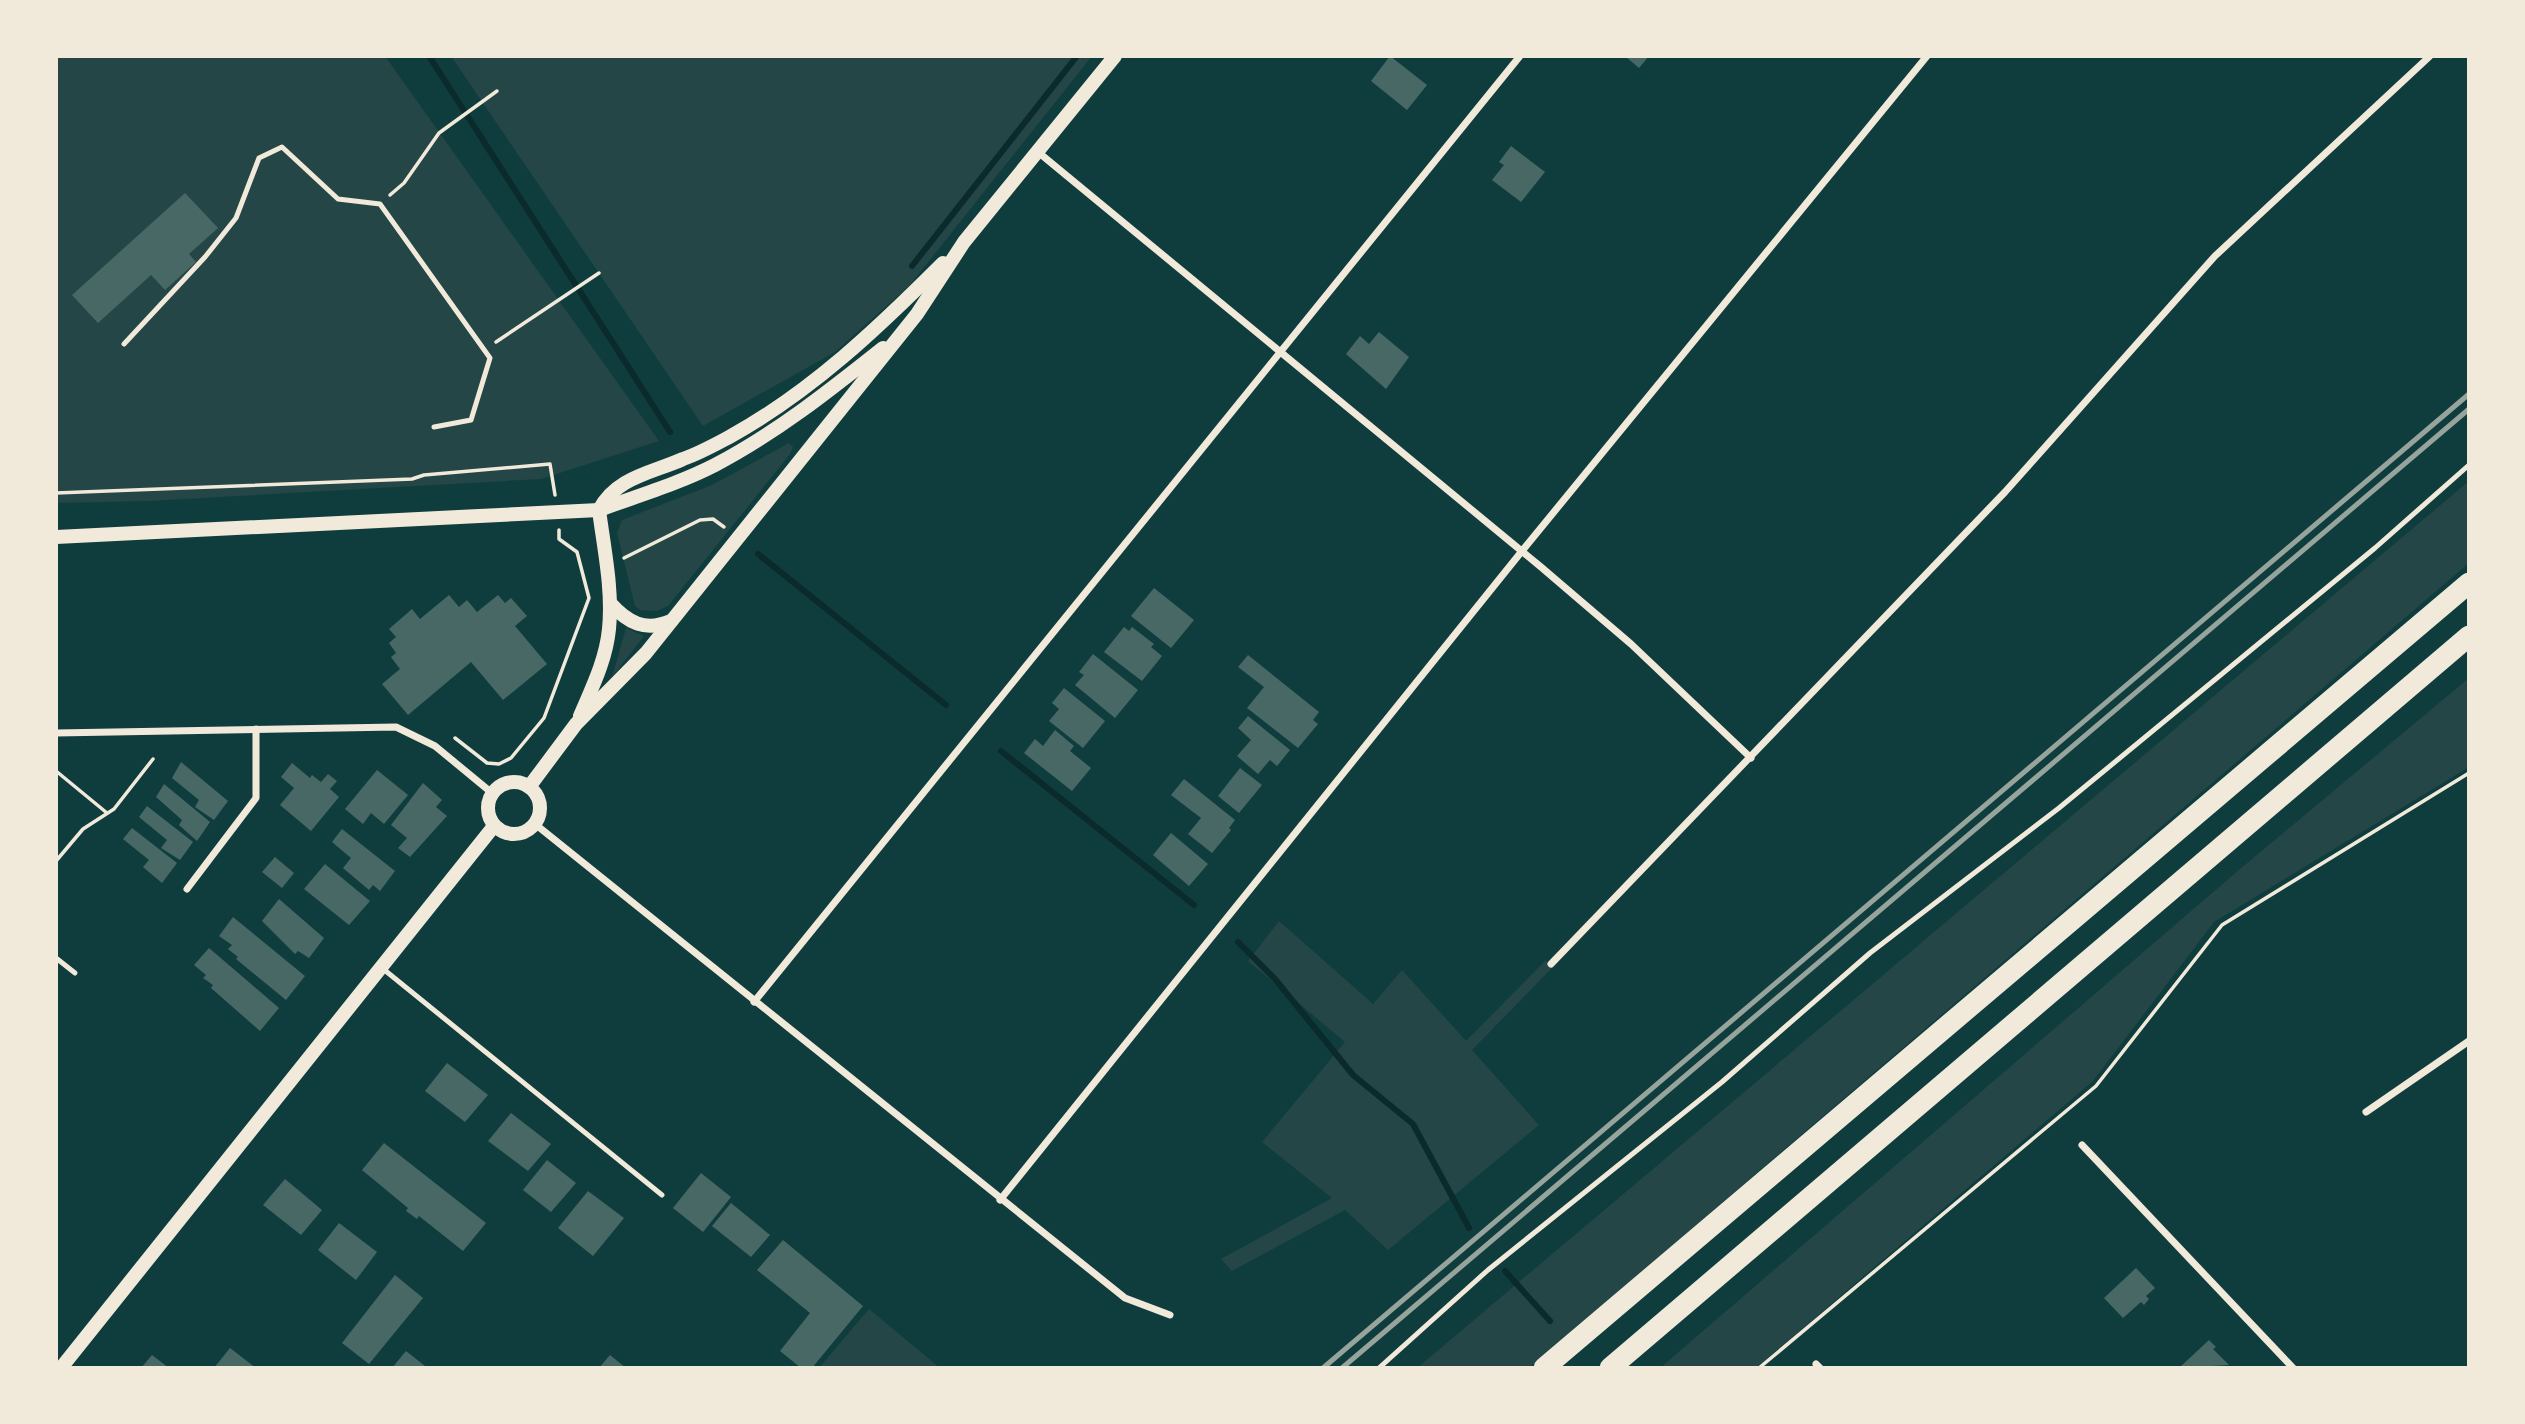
<svg xmlns="http://www.w3.org/2000/svg" width="2525" height="1424" viewBox="0 0 2525 1424" font-family="'Alegreya Sans',sans-serif">
<rect width="100%" height="100%" fill="#0f3d3e"/>
<g fill="#244646">
<polygon points="56,56 385,56 659,441 541,479 149,501 56,503"/>
<polygon points="451,56 1092,56 910,285 835,352 703,426"/>
<polygon points="789,443 793,447 790,454 668,606 657,611 640,610 635,606 617,533 622,520 712,485"/>
<polygon points="2469,481 2469,563 1529,1368 1417,1368"/>
<polygon points="626,628 644,636 612,677"/>
<polygon points="2469,678 2469,767 2214,922 2093,1081 1756,1368 1660,1368 2233,875"/>
<polygon points="1279,921 1373,1004 1402,970 1466,1041 1546,960 1551,969 1472,1050 1539,1125 1388,1250 1345,1210 1232,1271 1221,1259 1332,1198 1262,1142 1345,1042 1248,961"/>
<polygon points="869,1309 940,1368 819,1368"/>
</g>
<g fill="none" stroke-linecap="round" stroke-linejoin="round">
<g stroke="#0a2a2b" stroke-width="6">
<polyline points="429,56 670,432"/>
<polyline points="912,266 1077,56"/>
<polyline points="758,554 946,705"/>
<polyline points="1001,751 1194,905"/>
<polyline points="1238,942 1275,979 1353,1075 1413,1124 1469,1228"/>
<polyline points="1505,1271 1550,1321"/>
</g>
</g>
<g fill="#486865">
<polygon points="1390,56 1427,85 1407,110 1371,81"/>
<polygon points="1625,56 1649,56 1639,68"/>
<polygon points="1511,146 1545,172 1521,202 1492,180 1504,165 1499,162"/>
<polygon points="185,193 218,228 189,254 196,262 165,290 151,275 98,323 72,295"/>
<polygon points="1379,332 1409,357 1386,389 1346,354 1360,336 1369,344"/>
<polygon points="1154,588 1194,620 1171,648 1131,616"/>
<polygon points="449,595 459,607 467,600 477,612 498,595 505,603 511,598 527,616 515,626 547,664 503,700 471,662 408,715 382,684 400,669 391,657 396,653 389,643 396,637 389,629 412,609 420,619"/>
<polygon points="1124,627 1129,631 1132,627 1154,644 1151,647 1162,656 1142,681 1104,652"/>
<polygon points="1093,654 1138,690 1115,718 1075,685 1084,675 1079,672"/>
<polygon points="1248,655 1319,712 1313,720 1318,724 1298,748 1247,708 1264,687 1238,667"/>
<polygon points="1064,688 1105,721 1083,748 1049,721 1059,709 1052,703"/>
<polygon points="1248,716 1290,750 1277,766 1270,760 1258,774 1237,756 1251,740 1238,728"/>
<polygon points="1055,730 1074,746 1070,751 1091,768 1072,791 1024,753 1035,739 1043,746"/>
<polygon points="181,762 228,801 214,820 195,807 199,800 172,778"/>
<polygon points="292,763 310,778 312,775 321,782 328,774 337,781 330,789 339,797 311,831 280,805 294,788 281,777"/>
<polygon points="1240,768 1262,785 1239,813 1218,796"/>
<polygon points="377,770 408,795 384,824 371,813 363,824 345,809"/>
<polygon points="1184,779 1235,820 1229,828 1231,830 1212,853 1188,834 1201,818 1171,795"/>
<polygon points="423,783 442,800 436,807 447,816 410,857 398,848 407,838 391,825"/>
<polygon points="164,784 210,822 197,841 179,825 182,820 156,797"/>
<polygon points="147,806 193,842 180,860 161,848 167,840 139,817"/>
<polygon points="132,828 177,863 162,883 143,867 149,860 123,839"/>
<polygon points="342,829 395,871 380,891 373,885 369,890 343,868 351,858 332,842"/>
<polygon points="1171,833 1208,864 1189,886 1153,855"/>
<polygon points="275,857 294,873 282,888 262,872"/>
<polygon points="325,864 370,901 349,925 304,889"/>
<polygon points="279,899 324,938 309,958 298,951 295,954 262,921"/>
<polygon points="233,917 305,976 286,1000 236,959 238,957 228,949 232,945 219,936"/>
<polygon points="209,948 279,1008 260,1031 211,988 213,985 203,978 206,975 194,965"/>
<polygon points="447,1063 488,1095 465,1122 425,1091"/>
<polygon points="511,1113 551,1144 528,1171 488,1141"/>
<polygon points="384,1143 486,1223 463,1251 419,1216 417,1219 406,1211 408,1208 362,1170"/>
<polygon points="547,1160 576,1183 551,1212 523,1190"/>
<polygon points="701,1173 731,1197 703,1232 673,1208"/>
<polygon points="285,1179 322,1210 301,1235 263,1205"/>
<polygon points="588,1191 624,1218 593,1256 558,1228"/>
<polygon points="731,1203 770,1235 751,1257 712,1226"/>
<polygon points="339,1223 377,1252 356,1280 318,1250"/>
<polygon points="783,1240 863,1306 812,1368 801,1368 780,1351 810,1313 757,1270"/>
<polygon points="2136,1268 2155,1288 2146,1296 2149,1299 2144,1305 2141,1302 2123,1318 2104,1298"/>
<polygon points="395,1275 423,1298 369,1364 342,1343"/>
<polygon points="2209,1340 2216,1347 2213,1349 2229,1365 2179,1368"/>
<polygon points="230,1348 256,1368 214,1368"/>
<polygon points="406,1351 425,1366 424,1368 392,1368"/>
<polygon points="152,1355 169,1368 141,1368"/>
<polygon points="610,1355 626,1368 599,1368"/>
</g>
<g fill="none" stroke-linecap="round" stroke-linejoin="round">
<g stroke="#f1e9da" stroke-width="3.5">
<polyline points="390,195 404,183 439,133 497,91"/>
<polyline points="496,342 599,273"/>
<polyline points="56,493 412,479 424,475 550,464 555,495"/>
<polyline points="624,558 700,520 713,519 724,527"/>
<polyline points="455,738 487,763 499,764 511,758 544,718 589,598 577,552 559,539 559,530"/>
<polyline points="56,771 107,813"/>
<polyline points="56,861 83,829 114,809 153,759"/>
<polyline points="1759,1368 2096,1086 2222,925 2469,773"/>
</g>
<g stroke="#f1e9da" stroke-width="5">
<polyline points="124,344 205,257 236,218 259,158 282,147 338,199 380,204 490,358 471,420 434,427"/>
<polyline points="56,958 75,973"/>
<polyline points="382,968 662,1195"/>
<polyline points="1379,1368 1488,1270 1722,1082 1870,953 2059,808 2375,548 2469,465"/>
</g>
<g stroke="#f1e9da" stroke-width="7">
<polyline points="1038,152 1541,567 1631,644 1751,758"/>
<polyline points="56,733 396,727 435,746 492,793"/>
<polyline points="535,824 1125,1298 1170,1315"/>
<polyline points="187,889 256,798 256,729"/>
<polyline points="1551,964 2005,492 2215,256 2430,56"/>
<polyline points="754,1002 1520,56"/>
<polyline points="2366,1112 2469,1041"/>
<polyline points="2082,1145 2293,1368"/>
<polyline points="1000,1200 1522,551 1927,56"/>
<polyline points="1816,1364 1820,1368"/>
</g>
<g stroke="#f1e9da" stroke-width="14">
<path d="M599,510C616,477 652,473 683,459C700,453 716,444 731,436C812,391 878,328 943,263"/>
<path d="M56,537L599,510C637,496 678,484 715,465C776,433 829,391 883,348"/>
<path d="M610,603C628,623 645,632 671,621"/>
<path d="M580,716C592,688 606,660 609,629C613,590 604,549 599,510"/>
<circle cx="514" cy="808" r="26"/>
<polyline points="529,787 576,724 646,653 917,314 964,242 1115,56"/>
<polyline points="61,1368 494,826"/>
</g>
<g stroke="#f1e9da" stroke-width="21">
<polyline points="1544,1368 2469,583"/>
<polyline points="1610,1368 2469,636"/>
</g>
<g stroke="#97a49c" stroke-width="5">
<polyline points="1323,1368 2469,394"/>
<polyline points="1342,1368 2469,409"/>
</g>
</g>
<rect width="2525" height="1424" fill="none" stroke="#f1e9da" stroke-width="116"/>
</svg>
